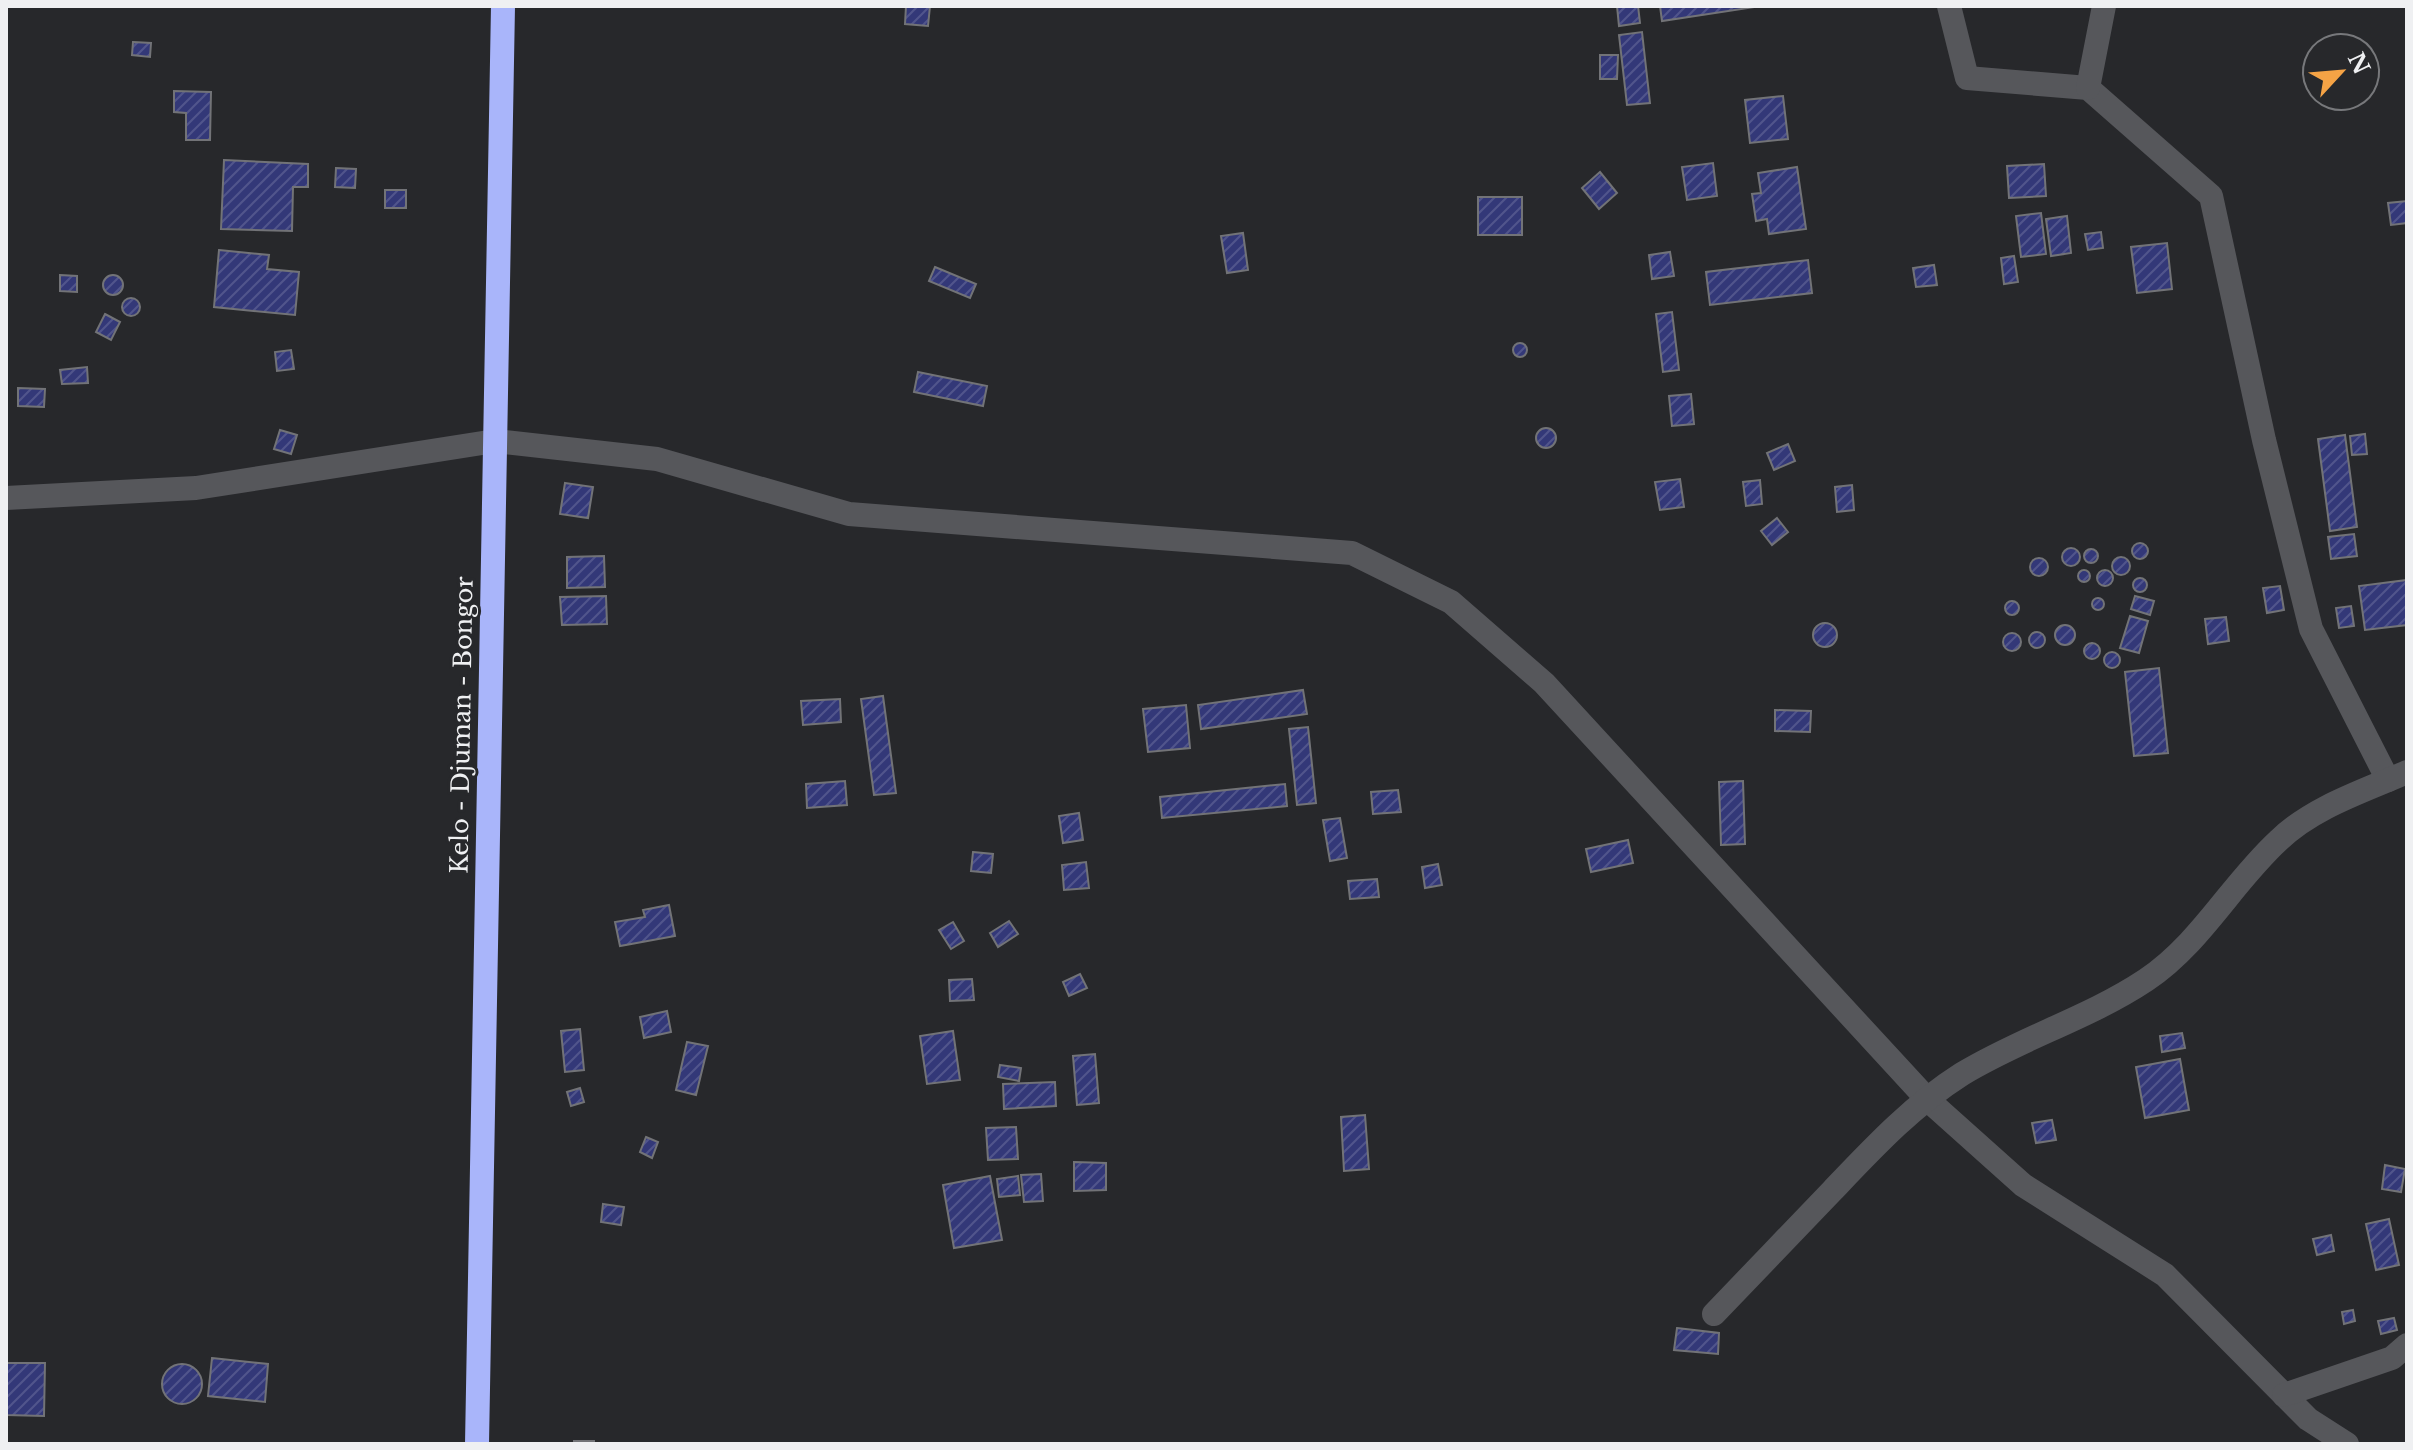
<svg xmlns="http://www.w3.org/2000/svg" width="2413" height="1450" viewBox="0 0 2413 1450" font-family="'Libre Baskerville',serif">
<defs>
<pattern id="building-hatch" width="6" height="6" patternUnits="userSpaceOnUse" patternTransform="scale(2)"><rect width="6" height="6" fill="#333878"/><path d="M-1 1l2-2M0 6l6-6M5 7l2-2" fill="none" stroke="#51558c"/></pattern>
</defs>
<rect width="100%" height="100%" fill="#27282b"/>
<g fill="url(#building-hatch)" stroke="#727377" stroke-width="2">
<polygon points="906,6 930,6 928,26 905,24"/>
<polygon points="1617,6 1638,6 1640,23 1619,26"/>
<polygon points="1660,6 1755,6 1755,7 1662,21"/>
<polygon points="1642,32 1650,103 1627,105 1619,35"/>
<polygon points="133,42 151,43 150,57 132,55"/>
<polygon points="1600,55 1618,55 1617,79 1600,79"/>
<polygon points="174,91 211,92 210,140 186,140 186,113 174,112"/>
<polygon points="1783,96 1788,139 1750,143 1745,100"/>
<polygon points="224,160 308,164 308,187 293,187 292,231 221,229"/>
<polygon points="1713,163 1717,196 1687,200 1682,167"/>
<polygon points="2044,164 2046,196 2009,198 2007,166"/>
<polygon points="1797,167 1806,229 1769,234 1767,219 1756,221 1752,194 1761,193 1758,173"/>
<polygon points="336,168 356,169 355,188 335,187"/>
<polygon points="1600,172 1617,193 1599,209 1582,188"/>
<rect x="385" y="190" width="21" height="18"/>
<rect x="1478" y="197" width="44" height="38"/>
<polygon points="2407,201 2407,223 2391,225 2388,203"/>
<polygon points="2041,213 2046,254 2021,257 2016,216"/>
<polygon points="2067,216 2071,253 2051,256 2046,219"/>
<polygon points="2101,232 2103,248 2088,250 2085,234"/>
<polygon points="1243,233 1248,270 1227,273 1221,236"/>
<polygon points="2167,243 2172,289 2137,293 2131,247"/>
<polygon points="219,250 269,255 267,269 299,272 295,315 214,307"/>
<polygon points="1670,252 1674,276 1652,279 1649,255"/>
<polygon points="2014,256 2018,282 2004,284 2001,258"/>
<polygon points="1808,260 1812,293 1710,305 1706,272"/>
<polygon points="1934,265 1937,285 1916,287 1913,268"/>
<polygon points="935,267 976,284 970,298 929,281"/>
<polygon points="60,275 77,276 77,292 60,291"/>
<circle cx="113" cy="285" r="10"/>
<circle cx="131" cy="307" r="9"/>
<polygon points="1672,312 1679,370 1663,372 1656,314"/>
<polygon points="105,314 120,322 111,340 96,332"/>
<circle cx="1520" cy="350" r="7"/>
<polygon points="291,350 294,369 277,371 275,352"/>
<polygon points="87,367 88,383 62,384 60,370"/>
<polygon points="918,372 987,386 983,406 914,392"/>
<polygon points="18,388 45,389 44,407 18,406"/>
<polygon points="1691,394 1694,424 1672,426 1669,396"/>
<circle cx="1546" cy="438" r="10"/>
<polygon points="280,430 297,435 291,454 274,449"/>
<polygon points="2365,434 2367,454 2352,455 2350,436"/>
<polygon points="2345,435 2357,527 2330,531 2318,439"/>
<polygon points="1788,444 1795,461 1774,470 1767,453"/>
<polygon points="1680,479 1684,507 1660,510 1655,482"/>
<polygon points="1760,480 1762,504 1746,506 1743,482"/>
<polygon points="565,483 593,487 588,518 560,514"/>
<polygon points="1852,485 1854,510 1837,512 1835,487"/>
<polygon points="1777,518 1788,532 1772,545 1761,531"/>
<polygon points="2354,534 2357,556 2331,559 2328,537"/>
<circle cx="2140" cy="551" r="8"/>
<circle cx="2071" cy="557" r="9"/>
<circle cx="2091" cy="556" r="7"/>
<polygon points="604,556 605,587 567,588 567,557"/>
<circle cx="2121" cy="566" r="9"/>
<circle cx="2039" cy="567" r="9"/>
<circle cx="2084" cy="576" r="6"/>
<circle cx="2105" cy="578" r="8"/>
<circle cx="2140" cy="585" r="7"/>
<polygon points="2407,580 2407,625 2365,630 2359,586"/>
<polygon points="2280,586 2284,610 2267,613 2263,588"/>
<polygon points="606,596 607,624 562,625 560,597"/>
<polygon points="2135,596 2154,601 2150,615 2131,609"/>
<circle cx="2098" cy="604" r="6"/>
<circle cx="2012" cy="608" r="7"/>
<polygon points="2351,606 2354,626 2339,628 2336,608"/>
<polygon points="2130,616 2148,621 2139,653 2120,648"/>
<polygon points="2226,617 2229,641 2208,644 2205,619"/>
<circle cx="1825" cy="635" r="12"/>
<circle cx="2065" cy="635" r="10"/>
<circle cx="2037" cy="640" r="8"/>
<circle cx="2012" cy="642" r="9"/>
<circle cx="2092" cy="651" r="8"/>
<circle cx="2112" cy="660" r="8"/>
<polygon points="2159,668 2168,753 2134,756 2125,672"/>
<polygon points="1303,690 1307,714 1201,729 1198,705"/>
<polygon points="883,696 896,793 874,795 861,699"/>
<polygon points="840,699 841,722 803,725 801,701"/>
<polygon points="1186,705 1190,748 1148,752 1143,709"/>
<polygon points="1775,710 1811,711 1810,732 1775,731"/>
<polygon points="1308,727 1316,803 1297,805 1289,729"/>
<polygon points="845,781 847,805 807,808 806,784"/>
<polygon points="1743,781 1745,844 1721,845 1719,782"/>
<polygon points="1285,784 1287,806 1162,818 1160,797"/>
<polygon points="1398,790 1401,812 1373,814 1371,792"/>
<polygon points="1079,813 1083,840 1063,843 1059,816"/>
<polygon points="1340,818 1347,858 1330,861 1323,820"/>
<polygon points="1628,840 1633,863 1591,872 1586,849"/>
<polygon points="973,852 993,854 991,873 971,871"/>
<polygon points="1086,862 1089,888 1064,890 1062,865"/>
<polygon points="1438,864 1442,885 1425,888 1422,867"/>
<polygon points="1377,879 1379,897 1350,899 1348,881"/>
<polygon points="669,905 675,936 620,946 615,922 645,917 643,910"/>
<polygon points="1009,921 1018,934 998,947 990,933"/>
<polygon points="953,922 964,941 951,949 939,930"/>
<polygon points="1080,974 1087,988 1069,996 1063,982"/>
<polygon points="972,979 974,1000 950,1001 949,980"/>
<polygon points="667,1011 671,1032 644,1038 640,1017"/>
<polygon points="580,1029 584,1070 565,1072 561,1031"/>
<polygon points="953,1031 960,1080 927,1084 920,1036"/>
<polygon points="2182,1033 2185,1048 2162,1052 2160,1036"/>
<polygon points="687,1042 708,1046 696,1095 676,1090"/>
<polygon points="1095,1054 1099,1103 1077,1105 1073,1056"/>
<polygon points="2180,1059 2189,1110 2145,1118 2136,1067"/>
<polygon points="1000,1065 1021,1068 1019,1081 998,1077"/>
<polygon points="1055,1082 1056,1106 1004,1109 1003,1084"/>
<polygon points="580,1088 584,1102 571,1106 567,1092"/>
<polygon points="1365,1115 1369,1169 1344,1171 1341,1117"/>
<polygon points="2052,1120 2056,1140 2036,1143 2032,1123"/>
<polygon points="1016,1127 1018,1159 988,1160 986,1128"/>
<polygon points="646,1137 658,1142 652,1158 640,1152"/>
<polygon points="1074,1162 1106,1163 1106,1190 1074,1191"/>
<polygon points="2385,1165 2405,1169 2401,1192 2382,1189"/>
<polygon points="1041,1174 1043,1201 1024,1202 1021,1175"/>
<polygon points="990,1176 1002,1240 954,1248 943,1185"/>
<polygon points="1018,1176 1020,1195 999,1197 997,1179"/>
<polygon points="603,1204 624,1207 621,1225 601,1222"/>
<polygon points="2389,1219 2399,1265 2376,1270 2366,1224"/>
<polygon points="2331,1235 2334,1251 2317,1255 2313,1239"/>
<polygon points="2353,1310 2355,1321 2344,1324 2342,1312"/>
<polygon points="2394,1318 2397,1330 2381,1334 2378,1321"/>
<polygon points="1677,1328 1719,1333 1718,1354 1674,1350"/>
<polygon points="212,1358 268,1364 265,1402 208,1396"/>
<polygon points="6,1363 45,1363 44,1416 6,1415"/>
<circle cx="182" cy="1384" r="20"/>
<rect x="574" y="1441" width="20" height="3"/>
</g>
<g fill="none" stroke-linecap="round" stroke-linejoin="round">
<g stroke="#56575b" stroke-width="24">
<polyline points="1949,6 1967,78 2088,88 2211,196 2264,440 2311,629 2388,780"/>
<polyline points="2088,88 2104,6"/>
<polyline points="6,498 196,488 495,441 657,459 849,514 1352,553 1451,602 1544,683 1928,1100 2023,1185 2165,1275 2308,1419 2347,1444"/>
<path d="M1714,1314C1753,1273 1793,1232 1832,1191C1872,1149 1913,1105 1962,1074C2021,1038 2089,1018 2146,980C2201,943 2231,884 2279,840C2313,807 2364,791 2407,772"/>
<polyline points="2284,1395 2392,1358 2407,1345"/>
</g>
<polyline stroke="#a9b5fa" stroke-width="24" points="477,1444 503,6"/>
</g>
<g text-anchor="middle" stroke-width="6" stroke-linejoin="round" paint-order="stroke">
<g font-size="24" fill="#eff0f2" stroke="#27282b">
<text transform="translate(462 725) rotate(-89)" y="8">Kelo - Djuman - Bongor</text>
</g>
</g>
<rect width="2413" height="1450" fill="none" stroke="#eff0f2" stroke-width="16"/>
<g transform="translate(2341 72) rotate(64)"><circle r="38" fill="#27282b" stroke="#77787b" stroke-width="2"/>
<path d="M0-6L14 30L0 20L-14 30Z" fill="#f5a345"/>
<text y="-12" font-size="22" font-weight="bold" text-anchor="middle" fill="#eff0f2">N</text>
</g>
</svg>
